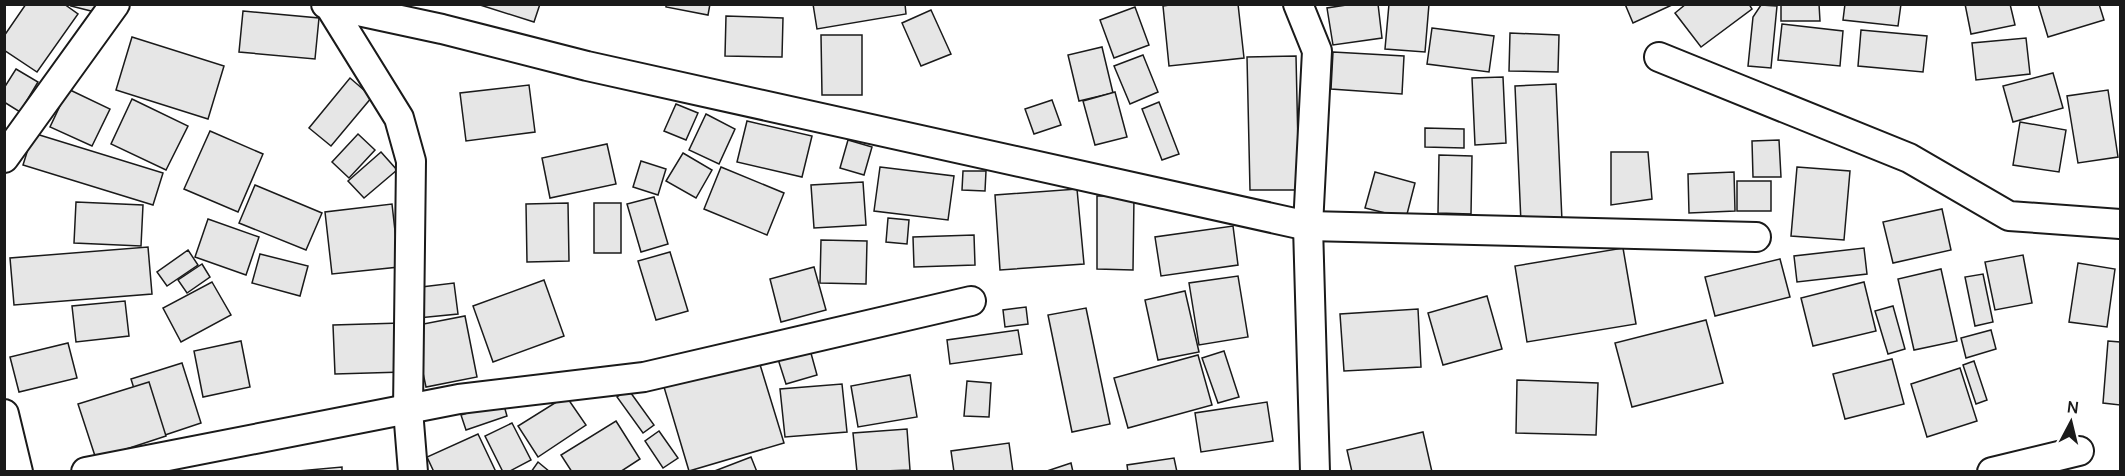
<svg xmlns="http://www.w3.org/2000/svg" width="2125" height="476" viewBox="0 0 2125 476" font-family="Manrope,sans-serif">
<rect width="100%" height="100%" fill="#fff"/>
<g fill="#e6e6e6" stroke="#1a1a1a" stroke-width="1.5">
<polygon points="26,4 64,4 78,14 37,72 4,50 4,36"/>
<polygon points="72,4 96,4 95,12 71,6"/>
<polygon points="477,4 540,4 534,22"/>
<polygon points="666,4 710,4 708,15 666,7"/>
<polygon points="813,4 905,4 906,14 817,29"/>
<polygon points="1176,4 1238,4 1244,58 1169,66 1163,6"/>
<polygon points="1353,4 1378,4 1382,38 1333,45 1327,8"/>
<polygon points="1389,4 1429,4 1425,52 1385,49"/>
<polygon points="1625,4 1674,4 1633,23"/>
<polygon points="1686,4 1749,4 1752,9 1701,47 1675,13"/>
<polygon points="1781,4 1819,4 1820,21 1781,21"/>
<polygon points="1845,4 1901,4 1898,26 1843,20"/>
<polygon points="1965,4 2010,4 2015,25 1971,34"/>
<polygon points="2038,4 2099,4 2104,20 2048,37"/>
<polygon points="1761,5 1777,6 1771,68 1748,66 1753,17"/>
<polygon points="1135,7 1149,45 1114,58 1100,20"/>
<polygon points="931,10 951,54 921,66 902,23"/>
<polygon points="243,11 319,18 315,59 239,52"/>
<polygon points="726,16 783,18 782,57 725,56"/>
<polygon points="1782,24 1843,31 1840,66 1778,60"/>
<polygon points="1432,28 1494,36 1489,72 1427,64"/>
<polygon points="1861,30 1927,36 1923,72 1858,66"/>
<polygon points="1510,33 1559,35 1558,72 1509,71"/>
<polygon points="821,35 862,35 862,95 822,95"/>
<polygon points="132,37 224,66 208,119 116,90"/>
<polygon points="2026,38 2030,74 1976,80 1972,43"/>
<polygon points="1102,47 1113,93 1079,101 1068,55"/>
<polygon points="1333,52 1404,56 1402,94 1331,89"/>
<polygon points="1143,55 1158,92 1130,104 1114,66"/>
<polygon points="1296,56 1299,190 1250,190 1247,57"/>
<polygon points="16,69 38,82 20,112 4,102 4,88"/>
<polygon points="2053,73 2063,108 2013,122 2003,86"/>
<polygon points="1503,77 1506,143 1475,145 1472,78"/>
<polygon points="350,78 372,97 331,146 309,128"/>
<polygon points="1556,84 1562,221 1521,223 1515,86"/>
<polygon points="529,85 535,132 466,141 460,93"/>
<polygon points="68,89 110,109 92,146 50,127"/>
<polygon points="2108,90 2118,157 2078,163 2067,96"/>
<polygon points="1115,92 1127,137 1095,145 1083,101"/>
<polygon points="132,99 188,126 166,170 111,144"/>
<polygon points="1052,100 1061,125 1034,134 1025,109"/>
<polygon points="1159,102 1179,154 1162,160 1142,109"/>
<polygon points="676,104 698,113 686,140 664,131"/>
<polygon points="706,114 735,129 719,164 689,150"/>
<polygon points="747,121 812,136 802,177 737,162"/>
<polygon points="2020,122 2066,130 2059,172 2013,165"/>
<polygon points="1425,128 1464,129 1464,148 1425,147"/>
<polygon points="210,131 263,154 238,212 184,189"/>
<polygon points="33,133 163,173 153,205 23,165"/>
<polygon points="358,134 375,150 349,178 332,162"/>
<polygon points="848,140 872,147 864,175 840,168"/>
<polygon points="1779,140 1781,177 1753,177 1752,141"/>
<polygon points="607,144 616,184 550,198 542,158"/>
<polygon points="381,152 397,170 364,198 348,181"/>
<polygon points="1611,152 1648,152 1652,199 1611,205"/>
<polygon points="683,153 712,170 696,198 666,181"/>
<polygon points="1439,155 1472,156 1471,214 1438,213"/>
<polygon points="641,161 666,169 658,195 633,187"/>
<polygon points="721,167 784,193 767,235 704,209"/>
<polygon points="880,167 954,176 948,220 874,211"/>
<polygon points="1797,167 1850,171 1844,240 1791,236"/>
<polygon points="963,171 986,171 985,191 962,190"/>
<polygon points="1375,172 1415,183 1406,218 1365,208"/>
<polygon points="1734,172 1735,211 1689,213 1688,174"/>
<rect x="1737" y="181" width="34" height="30"/>
<polygon points="863,182 866,225 814,228 811,185"/>
<polygon points="255,185 322,213 306,250 239,223"/>
<polygon points="1077,189 1084,264 1000,270 995,195"/>
<polygon points="1097,196 1134,196 1133,270 1097,269"/>
<polygon points="654,197 668,244 641,252 627,204"/>
<polygon points="76,202 143,205 141,246 74,243"/>
<polygon points="568,203 569,261 527,262 526,204"/>
<rect x="594" y="203" width="27" height="50"/>
<polygon points="392,204 399,267 332,274 325,212"/>
<polygon points="1942,209 1951,250 1893,263 1883,222"/>
<polygon points="888,218 909,220 907,244 886,242"/>
<polygon points="208,219 259,237 246,275 195,257"/>
<polygon points="1233,226 1238,265 1161,276 1155,237"/>
<polygon points="974,235 975,265 914,267 913,237"/>
<polygon points="821,240 867,241 866,284 820,283"/>
<polygon points="148,247 152,294 14,305 10,258"/>
<polygon points="1623,248 1636,324 1527,342 1515,266"/>
<polygon points="1864,248 1867,274 1797,282 1794,256"/>
<polygon points="188,250 198,265 167,286 157,272"/>
<polygon points="670,252 688,311 656,320 638,261"/>
<polygon points="260,254 308,266 300,296 252,283"/>
<polygon points="2023,255 2032,303 1995,310 1985,262"/>
<polygon points="1780,259 1790,297 1715,316 1705,277"/>
<polygon points="2078,263 2115,269 2107,327 2069,322"/>
<polygon points="202,264 210,277 187,293 178,280"/>
<polygon points="814,267 826,310 781,322 770,279"/>
<polygon points="1941,269 1957,341 1914,350 1898,279"/>
<polygon points="1983,274 1993,322 1975,326 1965,277"/>
<polygon points="1238,276 1248,337 1199,345 1189,283"/>
<polygon points="544,280 564,336 493,362 473,306"/>
<polygon points="212,282 231,315 181,342 163,308"/>
<polygon points="1864,282 1876,331 1813,346 1801,298"/>
<polygon points="454,283 458,314 408,319 405,289"/>
<polygon points="1185,291 1199,352 1158,360 1145,300"/>
<polygon points="1487,296 1502,349 1443,365 1428,313"/>
<polygon points="125,301 129,336 76,342 72,306"/>
<polygon points="1893,306 1905,349 1888,354 1875,311"/>
<polygon points="1026,307 1028,324 1005,327 1003,310"/>
<polygon points="1086,308 1110,424 1072,432 1048,315"/>
<polygon points="1418,309 1421,367 1344,371 1340,314"/>
<polygon points="465,316 477,377 426,387 413,326"/>
<polygon points="1706,320 1723,383 1632,407 1615,343"/>
<polygon points="401,323 403,372 335,374 333,325"/>
<polygon points="1018,330 1022,354 950,364 947,340"/>
<polygon points="1991,330 1996,349 1966,358 1961,338"/>
<polygon points="241,341 250,387 203,397 194,351"/>
<polygon points="2108,341 2120,342 2120,405 2103,403"/>
<polygon points="68,343 77,378 19,392 10,357"/>
<polygon points="809,346 817,375 786,384 777,356"/>
<polygon points="1224,351 1239,397 1218,403 1202,358"/>
<polygon points="1198,355 1212,405 1128,428 1114,378"/>
<polygon points="758,358 784,443 689,471 664,387"/>
<polygon points="1892,359 1904,404 1845,419 1833,374"/>
<polygon points="1974,361 1987,400 1976,404 1963,365"/>
<polygon points="182,363 201,423 150,440 131,379"/>
<polygon points="1960,368 1977,421 1927,437 1911,384"/>
<polygon points="910,375 917,417 858,427 851,386"/>
<polygon points="1517,380 1598,383 1596,435 1516,433"/>
<polygon points="967,381 991,383 989,417 964,416"/>
<polygon points="149,382 166,436 96,459 78,404"/>
<polygon points="842,384 847,432 785,437 780,389"/>
<polygon points="628,389 654,425 643,433 617,397"/>
<polygon points="566,396 586,425 538,457 518,426"/>
<polygon points="503,402 507,416 466,430 461,415"/>
<polygon points="1267,402 1273,441 1201,452 1195,413"/>
<polygon points="616,421 640,459 620,472 572,472 561,455"/>
<polygon points="512,423 531,460 508,472 503,472 485,436"/>
<polygon points="907,429 910,470 857,472 853,433"/>
<polygon points="659,431 678,458 663,468 645,441"/>
<polygon points="1423,432 1432,472 1352,472 1347,450"/>
<polygon points="478,434 496,472 434,472 427,457"/>
<polygon points="1009,443 1013,472 954,472 951,451"/>
<polygon points="751,457 757,472 712,472"/>
<polygon points="1174,458 1177,472 1128,472 1127,465"/>
<polygon points="538,462 550,472 531,472"/>
<polygon points="1071,463 1073,472 1044,472"/>
<polygon points="342,467 342,472 287,472"/>
</g>
<g fill="none" stroke-linecap="round" stroke-linejoin="round">
<defs>
<g id="minor">
<polyline points="326,4 442,29 587,66 1308,226 1756,237"/>
<polyline points="1298,4 1317,51 1308,226 1315,472"/>
<polyline points="329,5 399,118 411,161 408,410 413,472"/>
<polyline points="1659,57 1909,158 2009,216 2120,224"/>
<polyline points="4,158 115,4"/>
<polyline points="4,414 18,472"/>
<polyline points="86,472 459,399 644,377 971,301"/>
<polyline points="1992,472 2079,451"/>
</g>
</defs>
<use href="#minor" stroke="#1a1a1a" stroke-width="32"/>
<use href="#minor" stroke="#fff" stroke-width="28"/>
</g>
<rect width="2125" height="476" fill="none" stroke="#1a1a1a" stroke-width="12"/>
<g transform="translate(2071 422) rotate(7)" stroke="#ffffff" stroke-width="4.5" paint-order="stroke">
<path d="M0-4.5L10 22L0 15L-10 22Z" fill="#1a1a1a"/>
<text y="-9" font-size="16" font-weight="bold" text-anchor="middle" fill="#1a1a1a">N</text>
</g>
</svg>
